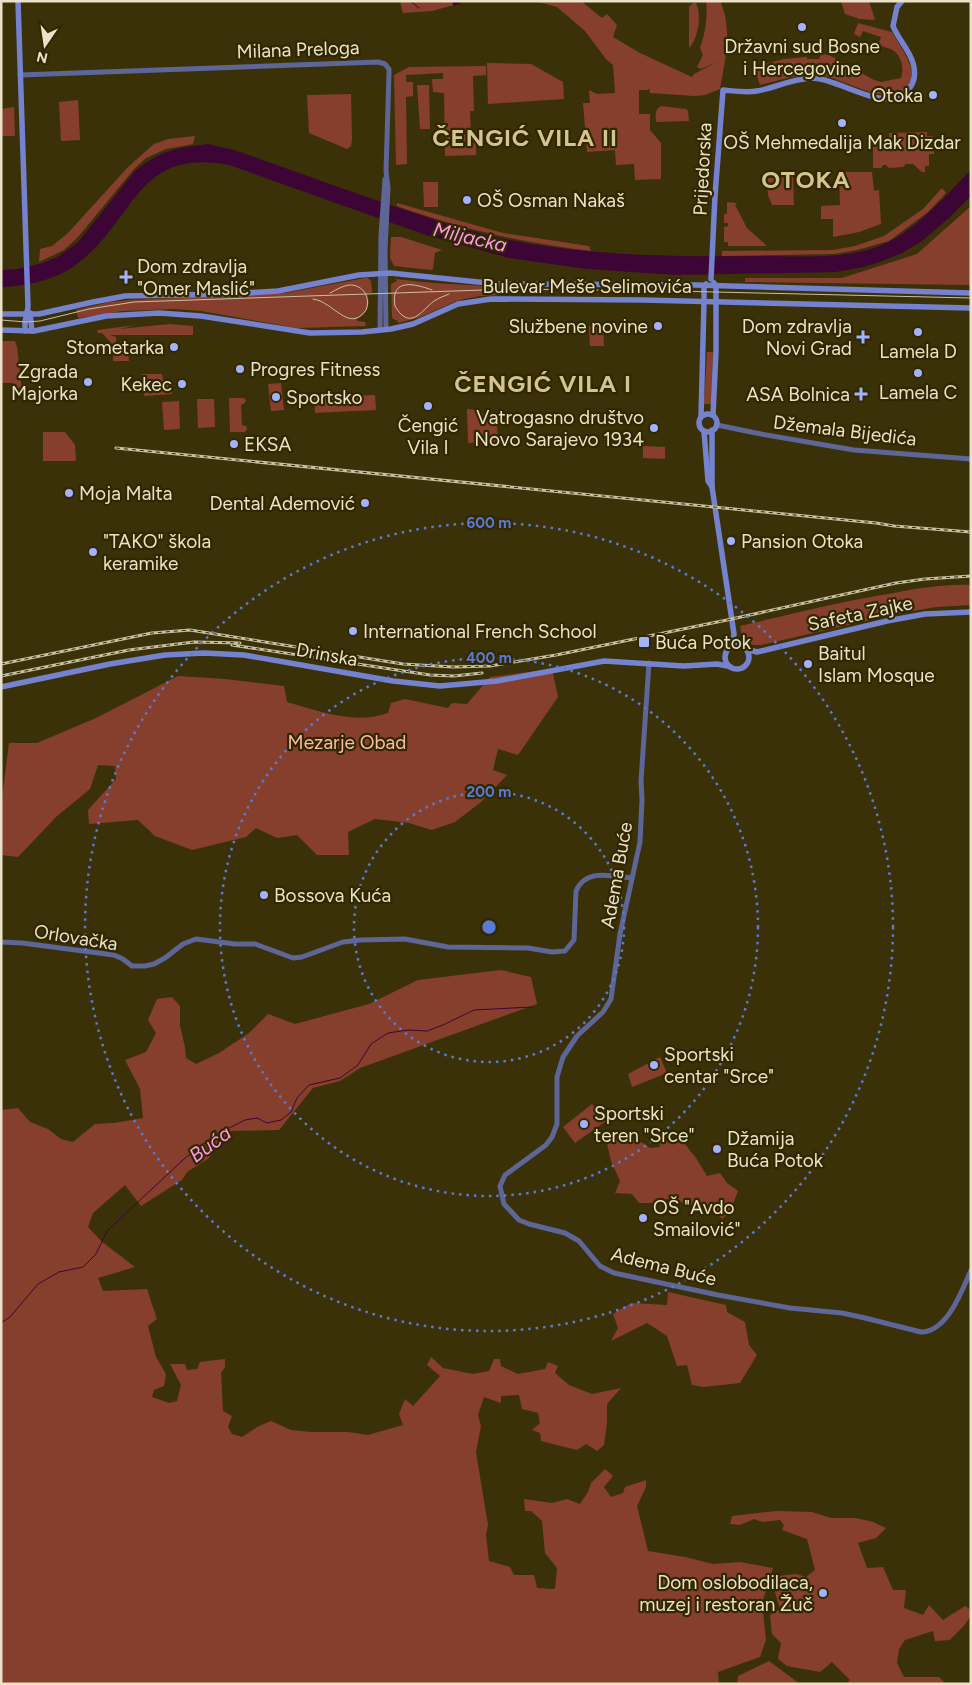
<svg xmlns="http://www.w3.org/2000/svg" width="972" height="1685" viewBox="0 0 972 1685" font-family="Figtree,sans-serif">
<rect width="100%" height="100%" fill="#3b3108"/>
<g fill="#863f2d">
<polygon points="400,1 468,1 432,11 403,13"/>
<path d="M535,1H581L602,18L607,14L617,25L613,37L640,53L692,77L694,74L717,62L701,69L697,67L703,55L700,48C705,34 708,17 706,1H720C733,29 725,61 720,89L705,95L694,96L650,93L649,88L648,90H639V114H650V130L661,143V179L635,180L634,164L616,165L615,150L587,152L583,103H590L589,90L597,94L615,93L613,65L606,59L585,31L557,7Z"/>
<polygon points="841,1 869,1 875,20 860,19 845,14"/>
<path d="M693,3H696C702,15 698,39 689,48V7Z"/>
<path d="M858,23L892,32C900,47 921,72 907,87C887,108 847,80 824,76C803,72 780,80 760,85L754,67L784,59L807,57V59H819L821,54L829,55L874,80L881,82L901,78C904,69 902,57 894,51C890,48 883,47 878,45L881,37L863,31L860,37L854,34Z"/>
<polygon points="487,63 531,64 563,82 564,99 488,104"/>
<polygon points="486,66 486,75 473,76 474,111 470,111 471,133 476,133 476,155 445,156 444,93 433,92 432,79 443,79 443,73 406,75 406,82 413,82 413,96 406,97 407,164 396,165 394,75 409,67"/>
<polygon points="417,85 429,85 430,129 420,129"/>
<polygon points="351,94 352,140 351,146 347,149 309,133 307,95"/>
<polygon points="78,100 80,140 61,141 59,102"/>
<path d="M661,106L686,109L688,111L689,121L656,122C656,116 654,110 661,106Z"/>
<polygon points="14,107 15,136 1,136 1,109"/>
<polygon points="927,132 927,136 933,136 934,154 929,154 929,166 925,166 925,172 922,172 913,164 906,164 903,167 889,168 886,165 883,165 881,168 873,168 873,140 889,138 889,133"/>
<polygon points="195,136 193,144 166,149 146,158 134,169 78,237 64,250 39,262 40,249 52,246 68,233 128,167 154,144 168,139"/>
<polygon points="839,172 872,172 874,191 879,190 881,224 859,232 833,237 833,219 821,219 821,206 840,205"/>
<polygon points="793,177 794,205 772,205 768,195 767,178"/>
<polygon points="423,182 438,182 438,207 424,207"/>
<polygon points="942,188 946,193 928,212 889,241 857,250 834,254 722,256 722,251 833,250 855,246 884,236 923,209"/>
<polygon points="727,202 736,203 737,204 735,205 747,228 767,246 728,246 728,242 724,242 724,227 728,226 728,223 724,223 724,214 727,214"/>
<path d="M397,203L503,233L589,246L591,251C523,243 461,229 397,206Z"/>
<polygon points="971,206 971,285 745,282 745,278 842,278 917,254"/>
<polygon points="391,237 401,237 442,250 435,253 433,269 431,270 394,266 390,258"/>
<path d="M365,278H368L371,281L372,292L367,294C371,305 367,314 357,319V321L365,322L366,326L297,328L201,311L175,309L123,311L78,318L76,310L110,302L130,300L285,293Z"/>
<polygon points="395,279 433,283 503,287 504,295 480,296 464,299 454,302 418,318 398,323 397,320 395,320 392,318 391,284 397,281"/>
<polygon points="170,324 193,326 193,335 110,335 116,337 117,354 128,354 129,361 113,361 114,346 102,333 98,333 97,330 137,325 119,329"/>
<polygon points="589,326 603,326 604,346 590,346"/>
<polygon points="1,341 15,341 17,347 22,391 15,391 15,385 12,383 1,383"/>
<polygon points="707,352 713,352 711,404 704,404"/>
<polygon points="142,374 162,374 163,380 171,380 172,394 144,396"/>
<polygon points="281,383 284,410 271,411 268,384"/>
<polygon points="375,395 376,410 315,413 314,397"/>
<polygon points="229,398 243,398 246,400 245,403 241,405 242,425 246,426 247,429 245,432 230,432"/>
<polygon points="197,399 214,399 215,427 198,428"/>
<polygon points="179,401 180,429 164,430 162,402"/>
<polygon points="467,409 477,410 497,424 498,442 468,443"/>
<polygon points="43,432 65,432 75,445 76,461 43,461"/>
<polygon points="643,446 665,447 665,459 643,458"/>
<path d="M971,585V605L936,607L896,614L761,645H753L742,636L740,626C792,614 843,601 894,593C919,588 945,584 971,585Z"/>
<path d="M552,669L558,697L518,755L498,749L493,770L507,775L481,802L455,822L432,830L409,823L375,819L348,832L349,855H317L297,835L277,838L256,828L246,837L192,850L155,836L138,820L89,824L88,810L116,779L115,766L98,765L90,789L56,817L18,857L1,855V806L9,743H37L96,718L178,676L225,679L284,686L287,702C318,711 356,725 388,713L391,703L405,699L448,708L452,703L467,704L490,677Z"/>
<polygon points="501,970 531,977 537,1004 360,1068 340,1081 313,1088 279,1130 230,1131 209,1158 187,1172 182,1180 141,1206 125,1185 93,1213 88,1227 101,1241 135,1267 98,1278 103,1291 147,1289 157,1319 148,1326 156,1357 166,1374 164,1386 154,1390 152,1397 169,1403 177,1401 181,1385 170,1364 185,1364 187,1370 197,1369 200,1362 225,1359 225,1367 221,1373 223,1411 232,1416 228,1427 232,1434 242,1437 259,1426 271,1421 291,1430 311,1432 348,1432 368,1435 403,1425 399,1414 405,1399 413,1406 440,1376 427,1365 431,1357 443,1368 473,1374 489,1371 494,1359 500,1359 501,1366 518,1374 545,1369 548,1362 558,1366 555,1373 569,1385 592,1394 621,1388 607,1404 607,1423 604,1445 597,1451 586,1444 577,1450 541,1441 540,1433 532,1430 540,1423 538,1413 522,1409 519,1395 501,1396 501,1403 484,1397 478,1415 481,1426 476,1452 488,1525 486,1535 489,1561 510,1567 514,1575 534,1575 537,1588 555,1589 557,1568 545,1553 542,1521 531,1511 525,1511 524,1499 552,1503 567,1499 580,1504 588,1492 591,1483 605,1469 613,1476 604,1487 611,1497 623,1493 625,1487 646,1480 646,1487 637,1506 648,1551 685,1557 713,1564 740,1562 773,1568 762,1603 766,1640 760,1657 718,1672 719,1684 1,1684 1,1110 18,1108 30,1122 48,1129 61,1139 73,1142 95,1124 114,1123 143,1118 140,1089 125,1060 146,1052 156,1033 148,1020 157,999 172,997 180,1006 180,1026 185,1047 186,1058 196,1064 219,1053 249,1033 268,1014 295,1024 369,1004 418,980"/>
<polygon points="660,1057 667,1073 632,1087 628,1074"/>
<polygon points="592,1104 606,1121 575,1143 563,1127"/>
<polygon points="622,1136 643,1143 650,1148 660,1147 659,1136 669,1143 680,1138 696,1158 707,1176 720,1173 727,1183 738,1191 730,1212 722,1219 717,1213 712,1210 669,1199 666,1199 666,1203 639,1203 632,1194 615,1193 620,1181 611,1161 606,1139"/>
<polygon points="668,1292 726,1305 727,1312 745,1322 749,1345 757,1355 740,1383 704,1387 692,1385 687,1365 677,1366 667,1336 647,1323 611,1341 618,1328 613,1314 631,1303 667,1305"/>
<path d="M776,1511L812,1512L831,1518H856L873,1522L886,1528L876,1538L858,1543L867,1568L883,1567L893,1590H906L904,1608L923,1615L929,1605L943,1620L965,1606L971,1610C971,1622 958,1631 950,1640L935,1641L933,1631L905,1640L899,1649L897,1663L904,1677H939L946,1684H846L850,1680L832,1662L820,1672L787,1666L778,1659L781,1643L772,1634L770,1615L780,1609L775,1592L779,1576L796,1574L806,1577L815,1570L807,1539L782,1530L784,1525L780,1520L762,1522L754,1519L740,1525L730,1524L732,1516Z"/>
<polygon points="769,1661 800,1684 737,1684 738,1676"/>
</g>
<path fill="#3d0535" d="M208,144L234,150C287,168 340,188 393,206C427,217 460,229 495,237C583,256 671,257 761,256C801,256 855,261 892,240C923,223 946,195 971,170V196L949,218L922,241L902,253L880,262L864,267L836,272L676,275L587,269L509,258L426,235L229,165C136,147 136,220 77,264C56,280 27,286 1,287V270L18,269L43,263L59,256L70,248L78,242L135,171C161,150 176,148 208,144Z"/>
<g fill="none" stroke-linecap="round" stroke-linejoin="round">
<g stroke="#3d0535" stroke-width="1">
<polyline points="410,1 419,8"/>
<polyline points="1,1323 10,1317 38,1284 59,1272 83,1267 96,1254 107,1231 184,1159 215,1135 245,1120 257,1118 267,1123 281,1120 291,1112 297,1098 309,1085 340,1078 358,1065 371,1044 388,1033 408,1030 427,1031 443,1025 474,1010 532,1007"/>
</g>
<polyline stroke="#3d0535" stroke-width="5" points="455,3 460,1"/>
<g stroke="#5d6696" stroke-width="5">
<polyline points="20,75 378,62 385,64 389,69 389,73 386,171 388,188 385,250 386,329"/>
<polyline points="380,330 381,235 385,179"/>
<polyline points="717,425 761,434 854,450 971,459"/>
<path d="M649,663L641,781L642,800L640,842L620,934L611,999L603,1012L577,1036L563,1057L557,1077V1124L552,1137L546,1145L505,1175L500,1186L504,1204L519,1220L529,1224L565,1233L579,1241L600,1266L614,1273L718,1295L790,1308L842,1313L865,1318L921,1332C947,1332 962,1291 971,1270"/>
<path d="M1,942L22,943L114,955L123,959L132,966H145L154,964L165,958L183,944L196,939L235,944H255L293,958L302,957L343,942L361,940L405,939L448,947L528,948L552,952L565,951L574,940L576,891C586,868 612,876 632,878"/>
</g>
<g stroke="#7582ce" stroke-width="5.5">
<polyline points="18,1 28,307 25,322 25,331"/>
<path d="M711,279L715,196L723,90C734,91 746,93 757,91C776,88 793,78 813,78C841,79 884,114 907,91C915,83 916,73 913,63C909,49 898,39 893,26L897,7L902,1"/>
<polyline points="30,313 32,331"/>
<polyline points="1,314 39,314 93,302 125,296 230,294 278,291 359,275 390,273 498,284 696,285 971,293"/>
<polyline points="1,330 34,331 106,316 159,313 201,316 310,333 362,332 391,329 413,324 458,304 491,299 643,300 971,308"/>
<circle cx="708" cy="423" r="9"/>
<polyline points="713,415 716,351 716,286 714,283"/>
<polyline points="701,417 704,302 704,286 706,284"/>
<polyline points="712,430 712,487 734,634 733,640 728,648"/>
<polyline points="704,431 708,481 712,487"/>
<circle cx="737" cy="657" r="12"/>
<polyline points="746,649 757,652 887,621 925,614 971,612"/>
<polyline points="1,687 110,664 165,655 204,653 244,655 393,681 440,686 497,681 604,661 684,666 717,664 727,666"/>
</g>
<g stroke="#c8c0a3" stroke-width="1">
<path d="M432,290C416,284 390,277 395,306C410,332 422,310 434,301C439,298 444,296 449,294"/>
<path d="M313,299C333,301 349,334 366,310C371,298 363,284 349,285C342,286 336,290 330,293"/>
<polyline points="1,320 26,322 40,321 89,309 134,302 512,289 673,291 971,298"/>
</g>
<defs>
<g id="rail">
<polyline points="116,448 876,523 894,526 971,532"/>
<polyline points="232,645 430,675 454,676 482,673"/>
<polyline points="1,664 152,633 190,630 403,664 453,667 490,666 556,655 727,620 896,583 925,579 971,576"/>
<polyline points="1,676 129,650 194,642 240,643"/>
</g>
</defs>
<use href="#rail" stroke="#c8c0a3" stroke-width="3"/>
<use href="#rail" stroke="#312700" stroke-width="1" stroke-dasharray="4" stroke-linecap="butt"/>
</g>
<g fill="none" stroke="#5a7ad3" stroke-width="2.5" stroke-dasharray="2.5 5">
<circle cx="489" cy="927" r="135"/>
<circle cx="489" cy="927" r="269"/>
<circle cx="489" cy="927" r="404"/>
</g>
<g fill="#a3b2fd" stroke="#312700" stroke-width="2">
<circle cx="802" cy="27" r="5"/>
<circle cx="933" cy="95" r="5"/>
<circle cx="842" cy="123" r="5"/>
<circle cx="467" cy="200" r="5"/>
<path d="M123.5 269.5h5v5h5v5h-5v5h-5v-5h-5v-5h5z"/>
<circle cx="658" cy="326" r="5"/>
<circle cx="918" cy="332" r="5"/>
<path d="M860.5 329.5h5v5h5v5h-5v5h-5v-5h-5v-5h5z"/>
<circle cx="174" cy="347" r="5"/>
<circle cx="240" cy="369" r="5"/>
<circle cx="918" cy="373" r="5"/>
<circle cx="88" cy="382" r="5"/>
<circle cx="182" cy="384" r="5"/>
<path d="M858.5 386.5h5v5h5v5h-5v5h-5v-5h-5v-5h5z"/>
<circle cx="276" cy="397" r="5"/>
<circle cx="428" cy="406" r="5"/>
<circle cx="654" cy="428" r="5"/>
<circle cx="234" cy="444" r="5"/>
<circle cx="69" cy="493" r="5"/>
<circle cx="365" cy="503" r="5"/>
<circle cx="731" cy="541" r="5"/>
<circle cx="93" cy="552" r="5"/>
<circle cx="353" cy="631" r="5"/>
<rect x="638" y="636" width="12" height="12" rx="2.5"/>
<circle cx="808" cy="664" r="5"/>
<circle cx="264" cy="895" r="5"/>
<circle cx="654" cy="1065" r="5"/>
<circle cx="584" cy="1124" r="5"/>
<circle cx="717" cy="1149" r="5"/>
<circle cx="643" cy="1218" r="5"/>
<circle cx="823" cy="1593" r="5"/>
</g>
<g text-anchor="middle" stroke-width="4.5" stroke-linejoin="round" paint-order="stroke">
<g font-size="19" fill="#e9e2c7" stroke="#312700" text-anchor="start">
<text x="802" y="53" text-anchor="middle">Državni sud Bosne<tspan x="802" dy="22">i Hercegovine</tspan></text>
<text x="923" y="102" text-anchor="end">Otoka</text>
<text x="842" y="149" text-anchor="middle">OŠ Mehmedalija Mak Dizdar</text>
<text x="477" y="207">OŠ Osman Nakaš</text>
<text x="137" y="273">Dom zdravlja<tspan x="137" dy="22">"Omer Maslić"</tspan></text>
<text x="648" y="333" text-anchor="end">Službene novine</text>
<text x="852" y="333" text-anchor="end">Dom zdravlja<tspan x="852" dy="22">Novi Grad</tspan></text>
<text x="164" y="354" text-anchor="end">Stometarka</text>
<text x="918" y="358" text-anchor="middle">Lamela D</text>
<text x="250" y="376">Progres Fitness</text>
<text x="78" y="378" text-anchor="end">Zgrada<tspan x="78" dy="22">Majorka</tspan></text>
<text x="172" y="391" text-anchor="end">Kekec</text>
<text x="918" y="399" text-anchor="middle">Lamela C</text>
<text x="850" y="401" text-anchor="end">ASA Bolnica</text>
<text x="286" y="404">Sportsko</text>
<text x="644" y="424" text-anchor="end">Vatrogasno društvo<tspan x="644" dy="22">Novo Sarajevo 1934</tspan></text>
<text x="428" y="432" text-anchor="middle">Čengić<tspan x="428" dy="22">Vila I</tspan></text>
<text x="244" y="451">EKSA</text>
<text x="79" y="500">Moja Malta</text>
<text x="355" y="510" text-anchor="end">Dental Ademović</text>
<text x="103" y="548">"TAKO" škola<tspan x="103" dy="22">keramike</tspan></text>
<text x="741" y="548">Pansion Otoka</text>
<text x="363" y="638">International French School</text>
<text x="655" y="649">Buća Potok</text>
<text x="818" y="660">Baitul<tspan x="818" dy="22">Islam Mosque</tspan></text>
<text x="274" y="902">Bossova Kuća</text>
<text x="664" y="1061">Sportski<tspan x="664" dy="22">centar "Srce"</tspan></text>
<text x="594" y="1120">Sportski<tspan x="594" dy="22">teren "Srce"</tspan></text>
<text x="727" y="1145">Džamija<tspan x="727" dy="22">Buća Potok</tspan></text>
<text x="653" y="1214">OŠ "Avdo<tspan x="653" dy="22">Smailović"</tspan></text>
<text x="813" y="1589" text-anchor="end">Dom oslobodilaca,<tspan x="813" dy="22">muzej i restoran Žuč</tspan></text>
</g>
<g font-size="19" fill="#e9e2c7" stroke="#312700">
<text transform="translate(298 49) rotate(-2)" y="7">Milana Preloga</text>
<text transform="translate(702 169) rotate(-87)" y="7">Prijedorska</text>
<text x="587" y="293">Bulevar Meše Selimovića</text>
<text transform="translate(845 430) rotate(7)" y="7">Džemala Bijedića</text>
<text transform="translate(860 613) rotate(-12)" y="7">Safeta Zajke</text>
<text transform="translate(327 654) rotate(10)" y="7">Drinska</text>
<text transform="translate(616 875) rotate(-80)" y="7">Adema Buće</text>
<text transform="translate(76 937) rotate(9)" y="7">Orlovačka</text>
<text transform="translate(664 1266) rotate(14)" y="7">Adema Buće</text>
</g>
<g font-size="19" fill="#fcbaaa" stroke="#312700">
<text x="347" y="749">Mezarje Obad</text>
</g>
<g font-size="20" font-style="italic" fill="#ff97e9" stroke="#312700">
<text transform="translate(470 237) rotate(13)" y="7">Miljacka</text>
<text transform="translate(210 1144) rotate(-36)" y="7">Buća</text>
</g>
<g font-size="24" font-weight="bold" letter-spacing="1" fill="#d4c590" stroke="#312700">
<text x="525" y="146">ČENGIĆ VILA II</text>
<text x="806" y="188">OTOKA</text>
<text x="543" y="392">ČENGIĆ VILA I</text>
</g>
</g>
<circle cx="489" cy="927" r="8" fill="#5a7ad3" stroke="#312700" stroke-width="2.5"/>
<g font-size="15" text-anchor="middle" font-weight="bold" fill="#5a7ad3" stroke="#312700" stroke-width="4.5" stroke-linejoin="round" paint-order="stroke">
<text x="489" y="528">600 m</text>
<text x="489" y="663">400 m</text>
<text x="489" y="797">200 m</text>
</g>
<rect width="972" height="1685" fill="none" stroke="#e9e2c7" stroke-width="5"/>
<g transform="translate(45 45) rotate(193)" stroke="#312700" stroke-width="4" paint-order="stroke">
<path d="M0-4L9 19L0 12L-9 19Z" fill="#e9e2c7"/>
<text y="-8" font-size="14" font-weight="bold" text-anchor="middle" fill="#e9e2c7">N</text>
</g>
</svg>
